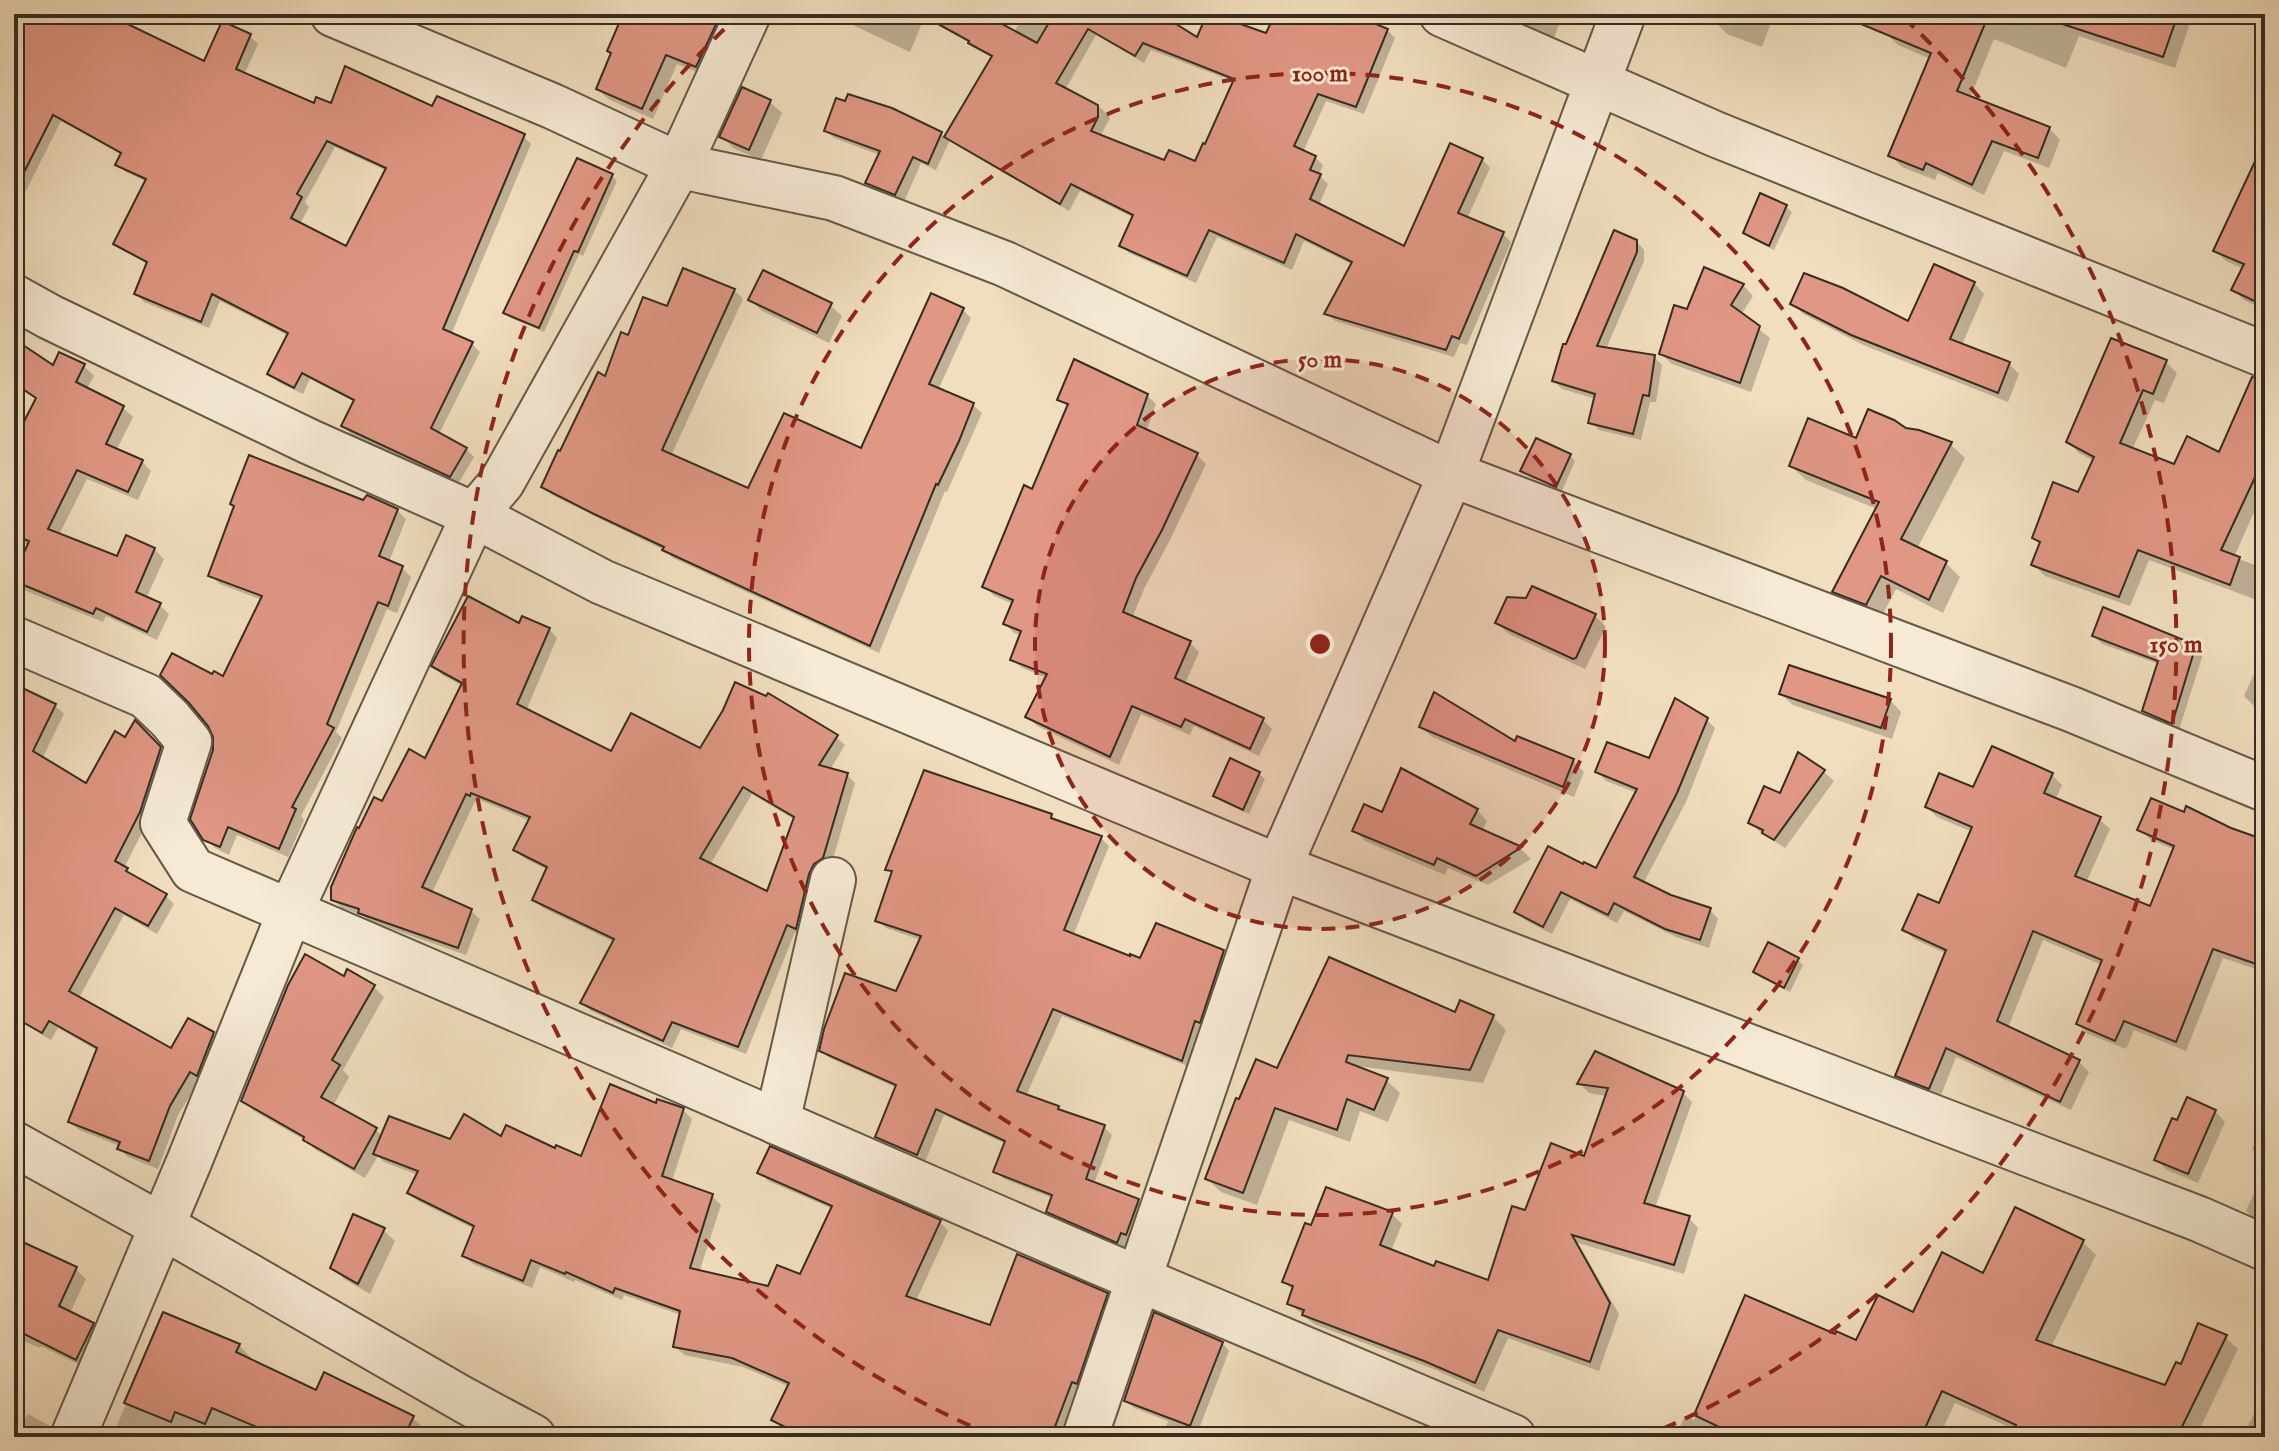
<svg xmlns="http://www.w3.org/2000/svg" width="2279" height="1451" viewBox="0 0 2279 1451" font-family="'IM FELL English',serif">
<rect width="100%" height="100%" fill="#f1debe"/>
<filter id="stains"><feTurbulence type="fractalNoise" baseFrequency=".0025" numOctaves="4"/><feColorMatrix values="0 0 0 0 .2 0 0 0 0 .09 0 0 0 0 .02 0 0 0 .5 -.17"/></filter>
<radialGradient id="worn" r=".72"><stop offset=".6" stop-color="#630" stop-opacity="0"/><stop offset="1" stop-color="#630" stop-opacity=".3"/></radialGradient>
<g fill="#0003" fill-rule="evenodd">
<path d="M14,14H104L205,64L223,24L250,36L258,44L244,75L315,106L433,108L523,136L531,144L451,335L472,344L480,352L439,434L466,449L474,457L458,484L351,434L343,426L355,402L310,379L303,394L278,382L270,374L289,336L220,301L209,328L144,302L136,294L148,264L124,251L115,243L147,182L126,172L118,164L122,155L61,121L23,197L17,194L14,199ZM335,147L387,171L347,248L300,224L309,207L305,202Z"/>
<polygon points="597,14 735,14 707,76 677,64 653,119 608,99 598,89 613,54 621,24"/>
<polygon points="835,14 917,14 923,21 910,52 840,19"/>
<path d="M1023,14H1155L1198,40L1267,36L1277,14H1346L1387,30L1395,38L1364,114L1326,101L1303,152L1315,157L1323,165L1319,175L1328,184L1319,205L1405,249L1482,159L1490,168L1467,219L1503,234L1511,242L1467,345L1460,343L1454,357L1335,321L1327,313L1353,265L1304,241L1292,270L1217,237L1196,283L1129,253L1121,245L1134,218L1080,191L1069,211L950,140L936,170L921,163L904,202L876,191L868,183L880,155L834,138L826,131L891,110L941,134L945,138L1005,52ZM1096,35L1144,63L1151,50L1235,82L1196,164L1165,163L1100,137L1110,118L1102,109L1065,90Z"/>
<polygon points="1513,14 1563,14 1554,38 1530,29"/>
<polygon points="1718,14 1774,14 1762,47 1727,34 1715,22"/>
<polygon points="1799,14 1824,14 1822,21"/>
<polygon points="1895,14 2193,14 2175,68 2079,36 2066,68 1994,39 1970,98 2049,128 2060,140 2049,168 2004,151 1984,195 1938,173 1935,180 1902,167 1890,155 1931,59 1898,45 1887,34"/>
<polygon points="743,90 770,102 782,113 761,160 733,148 722,136"/>
<polygon points="2265,138 2265,310 2244,300 2233,289 2244,269 2226,261 2216,251 2259,158 2257,156"/>
<polygon points="612,176 617,181 583,256 579,254 544,332 511,318 506,313"/>
<polygon points="1786,207 1792,212 1774,250 1750,238 1745,233"/>
<polygon points="1636,241 1644,250 1644,261 1606,349 1654,357 1662,365 1656,402 1650,402 1641,440 1599,430 1591,422 1596,399 1562,389 1554,381 1567,347"/>
<polygon points="1974,283 1984,294 1962,345 2009,364 2019,374 2008,402 1863,345 1803,314 1793,303 1909,324"/>
<polygon points="1743,285 1753,296 1741,315 1770,338 1751,392 1672,364 1661,354 1688,312"/>
<polygon points="734,290 743,299 671,456 749,491 862,450 963,310 971,318 938,390 973,405 982,413 947,492 945,491 879,653 673,558 666,551 552,495 543,486 629,337 668,309"/>
<polygon points="750,299 830,305 842,316 829,343 762,311"/>
<polygon points="14,341 53,367 84,366 94,376 86,390 123,408 133,417 116,451 142,461 151,471 138,500 87,479 59,535 118,559 154,549 164,559 146,599 160,605 169,614 157,640 106,616 103,622 24,590 14,580 29,545 14,539 14,446 37,400 14,384"/>
<polygon points="2166,362 2177,373 2164,403 2155,400 2132,450 2175,466 2220,455 2265,393 2265,488 2234,557 2265,569 2265,603 2149,560 2130,606 2045,576 2034,565 2041,545 2034,538 2079,495 2094,461 2079,453 2068,442"/>
<polygon points="1147,395 1156,404 1146,432 1197,455 1206,464 1170,540 1145,587 1132,618 1190,643 1199,652 1185,684 1263,720 1272,729 1259,756 1194,726 1190,735 1141,714 1119,765 1037,726 1028,717 1047,678 1022,668 1012,659 1021,635 1014,633 1005,624 1013,604 994,596 985,586 1033,491 1069,408 1060,399"/>
<polygon points="1858,440 1950,444 1965,458 1917,549 1946,563 1960,577 1943,613 1896,589 1881,618 1848,605 1834,591 1877,509 1806,480 1791,466"/>
<polygon points="1570,456 1575,461 1562,491 1528,476 1523,471"/>
<polygon points="364,503 397,510 406,519 389,562 402,568 411,577 397,613 387,609 336,732 342,738 301,816 304,820 288,857 237,835 229,855 215,848 205,838 215,750 213,677 224,679 262,600 220,584 211,575"/>
<polygon points="1527,601 1595,616 1606,627 1585,669 1509,634 1497,623"/>
<path d="M520,626L549,629L557,638L526,711L612,754L701,751L836,737L845,745L830,770L847,775L855,783L831,866L804,936L795,932L746,1054L681,1029L672,1048L591,1011L583,1003L614,942L543,908L534,900L548,870L524,858L515,849L530,821L480,800L478,803L475,801L432,893L471,911L480,919L466,955L369,921L364,916L342,908L333,900L383,803L426,760L463,686L442,675L434,666ZM752,794L795,820L768,894L710,865Z"/>
<polygon points="2094,636 2195,647 2203,654 2179,730 2152,718 2144,711 2159,664 2102,644"/>
<polygon points="2265,649 2265,711 2255,707 2244,696"/>
<polygon points="14,686 55,706 64,714 42,759 87,786 126,740 135,723 169,758 148,821 124,868 137,879 165,895 174,904 157,934 124,915 79,998 172,1051 213,1034 222,1043 178,1115 158,1169 128,1157 119,1148 120,1146 79,1130 70,1121 98,1051 58,1028 51,1040 14,1018"/>
<polygon points="1781,694 1890,700 1901,712 1892,739 1793,705"/>
<polygon points="1706,719 1715,728 1686,802 1643,884 1670,897 1710,910 1718,919 1709,948 1676,937 1624,911 1617,923 1570,899 1552,934 1525,920 1516,911 1597,870 1637,793 1606,781 1597,772 1650,761"/>
<polygon points="1421,727 1516,744 1518,739 1573,761 1584,772 1574,797 1432,737"/>
<polygon points="2265,727 2265,766 2256,757"/>
<polygon points="1231,761 1259,774 1265,779 1249,814 1221,801 1216,796"/>
<polygon points="1824,772 1834,781 1785,848 1760,832 1750,822 1781,796"/>
<polygon points="2052,775 2062,785 2055,800 2099,819 2110,829 2086,883 2151,909 2175,850 2150,839 2140,829 2265,846 2265,972 2223,958 2186,1051 2134,1030 2126,1049 2088,1034 2078,1024 2102,965 2043,940 2008,1028 2079,1062 2089,1072 2071,1110 1956,1057 1940,1098 1907,1085 1897,1075 1947,954 1914,939 1904,929 1940,906 1972,832 1937,817 1927,807 1974,790"/>
<polygon points="1477,810 1487,821 1482,832 1521,849 1531,859 1488,885 1448,868 1445,875 1365,841 1355,830 1383,814"/>
<polygon points="1051,816 1056,822 1101,838 1109,846 1073,936 1141,960 1223,952 1231,960 1190,1067 1062,1016 1026,1096 1058,1108 1062,1112 1104,1127 1112,1135 1094,1184 1138,1201 1146,1209 1134,1241 1129,1239 1125,1249 1056,1219 1048,1211 1053,1198 1004,1179 996,1171 1006,1144 944,1115 925,1162 885,1145 877,1137 897,1088 830,1058 821,1050 897,993 921,940 886,928 878,920 893,875 888,869"/>
<polygon points="1798,960 1803,965 1790,992 1761,977 1756,972"/>
<polygon points="345,978 374,987 384,997 343,1070 349,1077 333,1106 376,1130 382,1136 451,1141 502,1138 556,1150 582,1159 657,1105 683,1110 692,1119 672,1181 712,1196 721,1205 699,1273 769,1288 801,1277 833,1209 768,1181 760,1172 940,1222 948,1231 916,1301 991,1327 1106,1295 1115,1303 1062,1437 799,1437 782,1428 773,1420 790,1387 743,1367 684,1355 675,1346 681,1315 624,1295 622,1300 575,1280 574,1282 540,1267 532,1288 473,1264 464,1255 474,1229 418,1201 409,1192 418,1175 384,1162 378,1156 365,1178 316,1150 306,1141 254,1111 243,1100"/>
<polygon points="1456,1014 1493,1017 1506,1030 1483,1083 1357,1066 1386,1080 1400,1093 1388,1122 1360,1111 1350,1142 1289,1120 1257,1205 1221,1192 1207,1179 1241,1102 1278,1071"/>
<polygon points="1580,1084 1683,1093 1692,1102 1655,1208 1689,1218 1698,1228 1684,1274 1578,1243 1619,1314 1599,1371 1508,1338 1484,1392 1436,1370 1314,1324 1289,1303 1293,1291 1285,1282 1312,1227 1327,1189 1392,1214 1402,1224 1391,1251 1435,1268 1489,1282 1526,1213 1585,1159 1607,1096 1589,1093"/>
<polygon points="2215,1111 2225,1122 2198,1183 2167,1170 2156,1160"/>
<polygon points="2264,1117 2265,1117 2265,1161 2252,1150"/>
<polygon points="2265,1168 2265,1224 2255,1220 2246,1211"/>
<polygon points="2016,1210 2083,1242 2096,1255 2051,1347 2166,1387 2182,1366 2225,1337 2238,1349 2196,1437 2013,1437 2016,1430 1955,1403 1939,1437 1675,1437 1685,1416 1694,1420 1746,1298 1836,1337 1857,1343 1914,1315 1984,1275"/>
<polygon points="383,1230 395,1241 370,1294 344,1279 333,1267"/>
<polygon points="14,1242 76,1269 86,1279 70,1313 93,1324 103,1334 86,1368 41,1346 40,1348 14,1337"/>
<polygon points="164,1315 239,1345 251,1358 250,1361 317,1393 412,1417 425,1430 422,1437 112,1437"/>
<polygon points="1222,1343 1229,1351 1199,1429 1204,1433 1214,1437 1163,1437 1168,1421 1134,1408 1126,1400"/>
<polygon points="2265,1390 2265,1437 2243,1437"/>
<polygon points="28,1414 50,1426 61,1437 15,1437"/>
</g>
<g fill="#e09784" stroke="#362c23" stroke-width="2" fill-rule="evenodd">
<path d="M14,14H107L204,61L222,21L251,34L236,69L314,103L316,97L331,103L345,66L432,106L437,96L525,134L443,329L473,342L431,428L467,448L450,477L341,426L354,400L302,373L294,388L267,374L288,333L212,294L201,322L134,294L147,262L113,244L146,179L115,165L121,153L53,115L14,192ZM327,141L386,168L346,246L291,218L302,197L297,194Z"/>
<polygon points="623,14 721,14 696,67 666,55 642,109 596,89 611,53 607,51"/>
<path d="M920,14H984L1037,43L1054,14H1160L1197,37L1207,14H1212L1266,33L1275,14H1352L1388,29L1356,107L1318,94L1294,146L1316,156L1310,170L1321,174L1310,199L1404,246L1450,143L1483,158L1458,213L1504,232L1459,339L1452,336L1446,350L1324,314L1352,262L1296,234L1284,263L1209,230L1187,276L1119,246L1133,215L1071,184L1060,204L944,137L992,56L968,43L969,41ZM1088,29L1135,56L1143,43L1234,79L1205,144L1203,143L1195,161L1169,150L1164,160L1091,131L1098,117V105L1056,83Z"/>
<polygon points="1837,14 1989,14 1957,91 2050,127 2038,158 1992,141 1972,185 1926,163 1923,170 1888,156 1931,53"/>
<polygon points="2048,14 2178,14 2163,57 2047,19"/>
<polygon points="742,87 771,100 749,150 719,137"/>
<polygon points="848,94 892,108 942,132 928,164 913,157 895,195 865,183 880,151 824,131 836,98 845,101"/>
<polygon points="2265,140 2265,220 2255,241 2265,221 2265,306 2231,290 2244,264 2213,251"/>
<polygon points="577,158 613,174 578,252 574,251 539,328 503,313"/>
<polygon points="1760,193 1787,205 1769,246 1743,233"/>
<polygon points="1614,230 1637,240 1637,252 1597,346 1655,355 1649,396 1643,395 1633,434 1588,423 1595,394 1552,381 1563,344 1566,344"/>
<polygon points="1934,264 1975,282 1950,339 2010,362 1998,393 1851,335 1790,304 1804,273 1843,288 1908,321"/>
<polygon points="1704,267 1744,284 1731,305 1760,326 1740,383 1659,354 1674,305 1687,309"/>
<polygon points="683,268 735,289 662,450 748,488 784,413 861,448 931,293 964,308 929,384 974,403 959,441 938,485 936,484 870,646 662,550 664,547 594,514 541,487 558,450 560,451 598,372 605,376 621,332 628,335 643,297 667,306"/>
<polygon points="763,270 832,303 817,333 748,300"/>
<polygon points="2111,338 2167,360 2153,394 2143,390 2120,443 2174,464 2187,436 2219,452 2252,377 2265,379 2265,456 2221,550 2240,557 2230,585 2138,550 2119,597 2031,565 2040,542 2032,538 2053,482 2078,492 2094,457 2066,442"/>
<polygon points="14,339 53,365 59,352 85,364 76,382 124,406 106,444 143,460 128,492 77,470 48,529 117,556 126,535 155,548 136,592 161,603 147,632 96,608 93,614 14,581 14,576 29,541 14,535 14,441 36,398 14,383"/>
<polygon points="1074,359 1148,394 1137,425 1198,453 1162,530 1136,578 1123,612 1191,641 1175,678 1264,718 1250,749 1185,719 1181,727 1132,706 1110,757 1025,717 1047,674 1010,660 1021,631 1003,624 1013,600 982,587 1024,485 1032,489 1068,404 1057,400"/>
<polygon points="1868,409 1894,420 1906,428 1919,430 1952,442 1901,539 1947,561 1929,600 1881,576 1866,605 1832,592 1879,502 1789,466 1808,418 1856,438"/>
<polygon points="1536,438 1571,454 1556,487 1520,471"/>
<polygon points="249,455 363,500 367,495 398,509 379,556 403,566 388,606 378,602 327,724 334,728 292,807 296,809 279,849 228,827 220,847 203,840 190,819 213,750 213,737 208,726 189,703 160,675 172,653 212,674 214,671 223,676 262,596 208,576 234,506 230,504"/>
<polygon points="1532,586 1596,614 1576,658 1573,659 1495,623 1507,597 1526,598"/>
<path d="M468,596L519,623L522,616L550,628L517,704L611,751L631,713L700,748L723,710L735,682L766,696L768,693L838,735L819,765L848,773L823,858L814,864L809,874L796,929L787,925L738,1047L672,1022L663,1041L580,1003L614,939L532,900L547,867L513,850L530,817L471,793L470,796L466,794L422,887L472,909L458,948L358,913L359,909L331,900V887L357,827L359,828L374,797L382,801L409,749L425,758L462,683L431,666ZM743,787L794,817L767,891L700,858Z"/>
<polygon points="2103,607 2196,645 2172,724 2142,711 2158,661 2092,636"/>
<polygon points="1789,665 1891,699 1881,728 1779,694"/>
<polygon points="14,684 56,704 33,751 86,783 115,731 125,737 135,720 161,747 140,812 115,861 128,868 126,871 167,894 148,926 115,908 69,991 171,1048 188,1018 214,1032 197,1076 190,1072 170,1106 149,1161 117,1149 120,1142 68,1122 97,1048 49,1021 42,1033 14,1017"/>
<polygon points="1434,692 1515,741 1517,736 1574,759 1563,787 1419,727"/>
<polygon points="1675,698 1708,718 1677,793 1634,877 1671,895 1711,908 1700,940 1665,929 1614,903 1608,915 1561,892 1543,927 1514,912 1548,846 1583,864 1584,862 1596,868 1637,789 1595,772 1607,742 1649,758"/>
<polygon points="1992,746 2053,773 2044,793 2101,817 2075,876 2150,906 2174,846 2137,830 2151,798 2184,812 2186,806 2231,828 2265,840 2265,967 2213,949 2176,1042 2124,1021 2115,1041 2076,1024 2102,960 2033,931 1997,1021 2080,1060 2060,1102 1946,1048 1929,1089 1895,1076 1946,950 1902,930 1918,894 1939,903 1972,827 1925,807 1939,773 1973,787"/>
<polygon points="1798,752 1825,770 1774,840 1762,833 1763,830 1748,823 1764,786 1780,793"/>
<polygon points="1230,758 1260,772 1243,810 1213,796"/>
<polygon points="1401,768 1478,809 1470,824 1522,847 1476,876 1437,858 1434,865 1352,831 1364,804 1382,812"/>
<polygon points="924,770 1052,814 1051,818 1102,836 1064,930 1130,956 1130,954 1140,958 1156,923 1224,950 1200,1023 1195,1021 1182,1061 1053,1009 1017,1091 1059,1106 1058,1109 1105,1125 1086,1179 1139,1199 1126,1235 1121,1233 1117,1243 1046,1212 1052,1195 993,1172 1005,1141 936,1109 917,1155 875,1137 896,1085 819,1051 824,1029 845,973 896,991 921,936 875,921 892,871 885,870"/>
<polygon points="1768,942 1799,958 1784,988 1753,972"/>
<polygon points="305,954 344,976 347,969 375,985 332,1060 340,1065 321,1097 377,1128 354,1169 303,1140 304,1137 241,1101 288,985"/>
<polygon points="1329,957 1455,1012 1460,1000 1494,1015 1470,1070 1348,1055 1346,1062 1388,1078 1374,1110 1347,1099 1337,1130 1275,1108 1243,1193 1205,1179 1236,1098 1239,1099 1256,1059 1277,1068"/>
<polygon points="1595,1051 1684,1091 1644,1203 1690,1216 1674,1265 1572,1235 1610,1303 1590,1362 1498,1330 1475,1383 1424,1361 1302,1315 1304,1310 1287,1304 1293,1286 1282,1282 1305,1223 1311,1225 1326,1187 1393,1212 1380,1245 1434,1266 1436,1261 1488,1280 1512,1206 1525,1210 1551,1143 1584,1156 1608,1088 1577,1084"/>
<polygon points="610,1084 656,1103 657,1099 684,1108 662,1176 713,1194 690,1268 768,1286 777,1265 800,1274 832,1206 757,1173 770,1146 941,1220 906,1296 990,1325 1017,1254 1108,1293 1077,1384 1072,1382 1051,1437 805,1437 771,1420 789,1383 732,1358 673,1347 680,1311 615,1288 613,1293 566,1272 565,1274 531,1260 523,1281 462,1256 474,1226 407,1193 418,1171 373,1154 389,1116 450,1139 464,1114 501,1136 506,1125 555,1148 556,1145 581,1156"/>
<polygon points="2187,1097 2216,1110 2188,1174 2154,1160 2172,1118 2177,1120"/>
<polygon points="2015,1207 2084,1240 2036,1340 2165,1385 2176,1362 2181,1364 2198,1323 2227,1335 2177,1437 2011,1437 2016,1425 1942,1391 1921,1437 1740,1437 1694,1415 1745,1295 1835,1334 1836,1331 1856,1340 1878,1295 1913,1312 1942,1252 1983,1273"/>
<polygon points="353,1214 385,1228 358,1284 330,1268"/>
<polygon points="14,1238 77,1267 59,1306 94,1323 76,1360 14,1329"/>
<polygon points="163,1312 240,1344 236,1352 316,1390 324,1372 414,1416 404,1437 280,1437 212,1408 205,1424 175,1412 171,1422 124,1403"/>
<polygon points="1154,1312 1223,1342 1190,1426 1124,1401"/>
</g>
<g fill="none" stroke-linecap="round" stroke-linejoin="round">
<defs>
<g id="minor">
<polyline points="333,14 552,106 679,165 704,171 834,198 1005,264 1451,474 2071,709 2265,789"/>
<polyline points="1442,14 1715,134 2265,355"/>
<polyline points="14,297 50,317 310,442 474,515 602,582 1279,867 2199,1219 2265,1248"/>
<polyline points="14,639 146,696 170,719 189,742 163,823 193,870 679,1079 1094,1260 1513,1437"/>
<polyline points="777,1122 833,880"/>
<polyline points="14,1144 162,1226 464,1400 533,1437"/>
<polyline points="73,1437 189,1162 290,912 474,515 502,482 679,165 748,14"/>
<polyline points="1085,1437 1279,867 1451,474 1623,14"/>
</g>
</defs>
<use href="#minor" stroke="#65584a" stroke-width="48"/>
<use href="#minor" stroke="#f6ead5" stroke-width="44"/>
</g>
<circle cx="1320" cy="644" r="285" fill="#8f2418" fill-opacity=".12"/>
<g fill="none" stroke="#8f2418" stroke-width="4" stroke-dasharray="14 10">
<circle cx="1320" cy="644" r="285"/>
<circle cx="1320" cy="644" r="571"/>
<path d="M992 1435A856 856 0 0 1 736 18M1904 18A856 856 0 0 1 1648 1435"/>
</g>
<circle cx="1320" cy="644" r="12" fill="#8f2418" stroke="#f6ead5" stroke-width="4"/>
<g font-size="24" text-anchor="middle" font-weight="bold" fill="#8f2418" stroke="#f6ead5" stroke-width="6" stroke-linejoin="round" paint-order="stroke">
<text x="1320" y="81">100 m</text>
<text x="1320" y="367">50 m</text>
<text x="2176" y="652">150 m</text>
</g>
<rect width="2279" height="1451" fill="none" stroke="#f1debe" stroke-width="48"/>
<rect x="16" y="16" width="2247" height="1419" fill="none" stroke="#362c23" stroke-width="4"/>
<rect x="24" y="24" width="2231" height="1403" fill="none" stroke="#362c23" stroke-width="2"/>
<rect width="100%" height="100%" filter="url(#stains)"/>
<rect width="100%" height="100%" fill="url(#worn)"/>
</svg>
